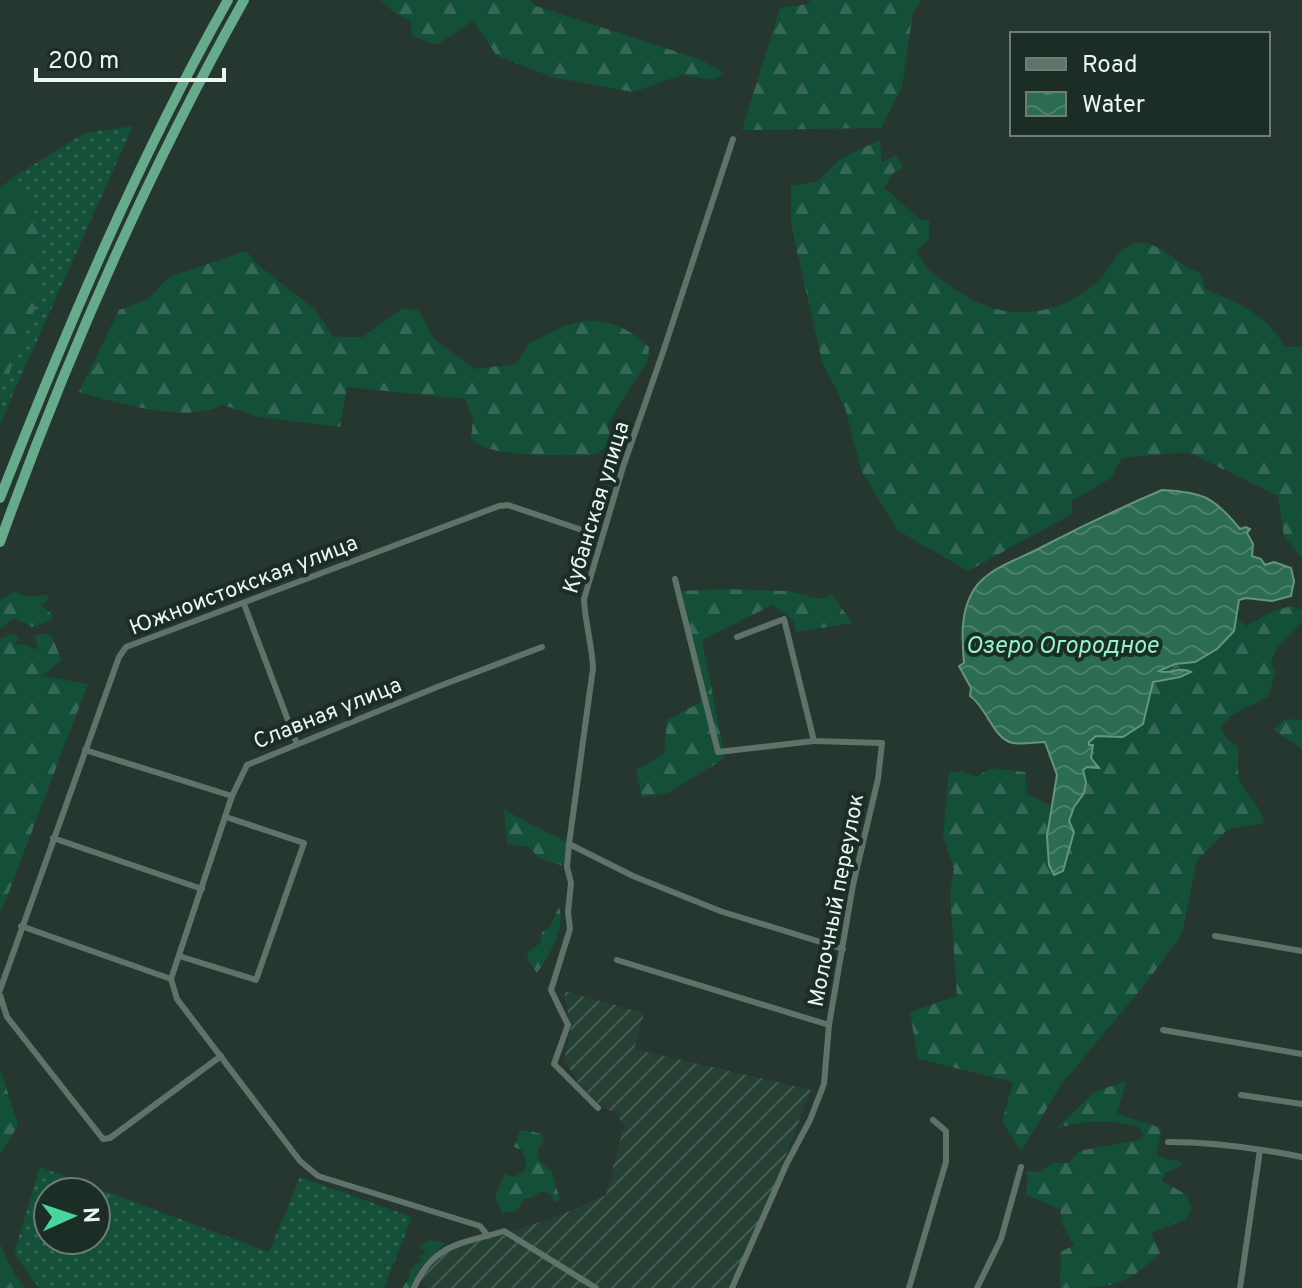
<svg xmlns="http://www.w3.org/2000/svg" width="1302" height="1288" viewBox="0 0 1302 1288" font-family="Overpass,sans-serif">
<defs>
<pattern id="industrial-furrows" width="10" height="10" patternUnits="userSpaceOnUse" patternTransform="scale(2)"><rect width="10" height="10" fill="#264034"/><path d="M-1 1l2-2M0 10L10 0M9 11l2-2" fill="none" stroke="#465c52"/></pattern>
<pattern id="grass-dots" width="8" height="8" patternUnits="userSpaceOnUse" patternTransform="scale(2)"><rect width="8" height="8" fill="#144f38"/><path d="M2 2h.1M6 6h.1" fill="none" stroke="#366955" stroke-width="1.8" stroke-linecap="round"/></pattern>
<pattern id="forest-firs" width="22" height="20" patternUnits="userSpaceOnUse" patternTransform="scale(2)"><rect width="22" height="20" fill="#144f38"/><path d="M5 1l3.5 6h-7zM16 11l3.5 6h-7z" fill="#366955"/></pattern>
<pattern id="water-waves" width="16" height="10" patternUnits="userSpaceOnUse" patternTransform="scale(2)"><rect width="16" height="10" fill="#2c6c51"/><path d="M0 5q4-4 8 0t8 0" fill="none" stroke="#4b826a"/></pattern>
</defs>
<rect width="100%" height="100%" fill="#25372e"/>
<polygon fill="url(#industrial-furrows)" points="564,991 644,1013 634,1049 811,1090 777,1179 730,1288 427,1288 421,1279 431,1261 451,1247 504,1234 563,1214 606,1195 624,1125 616,1113 603,1108 578,1082 564,1060 571,1029"/>
<g fill="url(#grass-dots)" fill-rule="evenodd">
<polygon points="133,126 18,383 0,424 0,374 9,374 40,223 15,176 85,133"/>
<path d="M40,1167L269,1252L300,1177L412,1217L384,1288H39L14,1253ZM48,1192H96V1240H48Z"/>
</g>
<g fill="url(#forest-firs)">
<polygon points="380,0 530,0 536,6 699,59 724,73 714,80 682,75 633,92 552,77 497,56 473,21 437,45 412,36 411,21 395,13"/>
<polygon points="810,0 922,0 913,12 902,87 881,128 742,130 780,8 808,4"/>
<path d="M880,140L882,162L896,155L903,167L892,174L885,188L920,220H929V240L917,250C924,271 942,280 960,292C1005,324 1061,317 1100,279C1113,266 1118,244 1140,243C1164,243 1179,268 1200,272L1206,290C1240,303 1267,315 1285,347H1302V558L1284,536L1278,496L1188,452L1122,458L1111,478L1072,501V514L968,571L897,530L861,470L845,407L822,362L791,225V186L818,181L840,159Z"/>
<polygon points="15,176 40,223 38,300 9,374 0,374 0,188"/>
<path d="M246,251L259,266L315,309L333,337H363L403,308L418,310L435,340L475,369L516,364C520,358 525,349 530,343C534,340 542,337 547,334C587,313 616,317 649,347L648,360L607,425L612,441L597,454L587,455C561,454 486,459 471,438L473,419L465,399L347,387L340,427L259,417L223,405C189,424 116,403 79,392L119,310L148,299L169,277Z"/>
<polygon points="722,589 788,591 821,599 832,594 852,623 796,632 793,620 772,605 702,640 725,758 668,793 642,797 636,770 664,754 667,720 701,702 682,591"/>
<polygon points="15,591 25,596 46,595 50,598 42,605 53,616 51,621 32,627 14,618 0,629 0,600"/>
<path d="M1291,606L1302,610V622L1277,648L1271,661L1275,673L1268,697L1233,714L1221,727L1227,739L1238,746C1239,756 1237,769 1239,778C1244,796 1262,805 1264,823L1227,830L1197,861L1182,934L1146,983L1060,1086L1021,1152L1002,1121L1013,1082L918,1059L910,1012L957,996L950,892L954,869L943,836L949,772L961,771L976,777L991,768L1025,772L1027,794L1050,805L1047,836L1055,875L1063,870L1073,832L1069,821L1074,807L1084,793L1083,770L1087,767L1098,768L1091,758L1089,742L1096,736H1122L1143,724L1153,682L1180,677L1178,668L1171,671H1159L1175,664L1195,662L1234,631L1236,617L1246,626L1271,612Z"/>
<polygon points="47,633 53,638 61,660 43,676 88,684 0,915 0,638 13,634 19,638 14,645 24,644 36,650 38,646 34,636"/>
<polygon points="1285,719 1302,720 1302,749 1274,730"/>
<path d="M504,809C525,823 547,831 569,844L567,867L539,858L529,847L507,844Z"/>
<path d="M559,907C566,928 549,956 537,973L527,958L528,952L540,943L542,932L550,927Z"/>
<polygon points="0,1068 18,1125 0,1155"/>
<path d="M1126,1081L1117,1114L1161,1128L1157,1156L1173,1161L1175,1159L1183,1165L1165,1173L1162,1181L1187,1195L1192,1208L1186,1220L1151,1233L1160,1253C1124,1288 1109,1288 1060,1288L1061,1252L1074,1245L1062,1224L1060,1209L1026,1195L1028,1171L1040,1172L1052,1163H1069L1079,1151L1139,1140L1143,1136L1139,1127C1111,1120 1084,1119 1056,1129L1094,1092Z"/>
<polygon points="520,1131 531,1131 541,1134 544,1139 537,1152 539,1160 552,1172 560,1200 555,1202 550,1194 542,1191 533,1197 524,1199 516,1212 502,1213 495,1198 504,1174 514,1177 525,1170 526,1162 522,1150 514,1147"/>
<polygon points="429,1240 445,1243 420,1268 411,1288 402,1288 410,1277 409,1270 415,1267 415,1261 418,1264 422,1260 418,1257 425,1254 425,1251 419,1248"/>
<polygon points="0,1244 15,1275 25,1288 0,1288"/>
</g>
<path fill="url(#water-waves)" stroke="#659580" stroke-width="2" d="M1162,490C1203,492 1214,497 1240,529L1246,527L1250,529L1247,533L1253,544L1252,556L1261,559L1265,565L1274,562L1291,568L1294,581L1291,596L1272,601L1246,598L1239,600L1234,631L1217,649L1195,662L1175,664L1159,671C1169,675 1179,666 1191,672L1180,677L1153,682L1143,724L1123,737L1096,736L1089,742V745H1093L1091,758L1099,768L1087,767L1083,770L1086,782L1084,793L1074,807L1069,821L1074,832L1063,871L1054,875L1049,865L1047,836L1057,775L1045,742C1035,742 1023,745 1013,743C993,739 987,707 970,696L971,688L959,666L964,663C962,639 960,613 973,591C987,568 1018,560 1040,548C1080,527 1120,508 1162,490Z"/>
<g fill="none" stroke-linecap="round" stroke-linejoin="round">
<g stroke="#607369" stroke-width="6">
<polyline points="675,579 718,752 814,741"/>
<polyline points="244,604 297,744"/>
<polyline points="85,750 232,796"/>
<polyline points="53,838 202,889"/>
<polyline points="569,844 633,876 720,911 843,949"/>
<polyline points="21,926 171,979"/>
<polyline points="1215,936 1302,951"/>
<polyline points="179,956 256,980 304,843 226,817"/>
<polyline points="617,960 829,1025"/>
<polyline points="0,990 119,657 126,647 499,506 508,505 582,530"/>
<polyline points="0,995 7,1017 103,1139 110,1138 221,1056"/>
<polyline points="1163,1030 1302,1054"/>
<polyline points="1241,1095 1302,1104"/>
<path d="M598,1108L554,1064L568,1025L551,990L570,929L568,912L571,883L567,867L569,844L593,668C592,644 585,623 584,599L623,467L663,352L733,139"/>
<path d="M1168,1142C1214,1142 1257,1148 1302,1157"/>
<polyline points="488,1236 480,1226 318,1176 300,1161 177,999 171,979 232,796 247,765 437,687 542,647"/>
<path d="M414,1288C433,1243 462,1244 504,1231L596,1288"/>
<polyline points="732,1288 787,1163 810,1120 824,1084 829,1025 853,885 878,779 882,743 814,741 784,619 737,637"/>
<polyline points="909,1288 946,1162 946,1131 933,1120"/>
<polyline points="977,1288 1001,1239 1021,1167"/>
<polyline points="1240,1288 1260,1150"/>
</g>
<g stroke="#66ac8c" stroke-width="10">
<path d="M0,498C67,328 138,159 228,0"/>
<path d="M0,542C67,356 147,173 244,0"/>
</g>
</g>
<g text-anchor="middle" stroke-width="8" stroke-linejoin="round" paint-order="stroke">
<g font-size="22" fill="#eaf5ef" stroke="#1b2d24">
<text transform="translate(595 507) rotate(-73)" y="8">Кубанская улица</text>
<text transform="translate(243 584) rotate(-21)" y="8">Южноистокская улица</text>
<text transform="translate(327 712) rotate(-22)" y="8">Славная улица</text>
<text transform="translate(835 900) rotate(-79)" y="8">Молочный переулок</text>
</g>
<g font-size="24" font-style="italic" fill="#94f3c7" stroke="#1b2d24">
<text x="1062" y="653">Озеро Огородное</text>
</g>
</g>
<rect x="1010" y="32" width="260" height="104" fill="#1b2d24" stroke="#6e7d75" stroke-width="2"/>
<rect x="1026" y="58" width="40" height="12" fill="#607369" stroke="#6e7d75" stroke-width="2"/>
<text x="1082" y="72" font-size="24" fill="#eaf5ef">Road</text>
<rect x="1026" y="92" width="40" height="24" fill="url(#water-waves)" stroke="#6e7d75" stroke-width="2"/>
<text x="1082" y="112" font-size="24" fill="#eaf5ef">Water</text>
<g transform="translate(72 1216) rotate(87)"><circle r="38" fill="#1b2d24" stroke="#6e7d75" stroke-width="2"/>
<path d="M0-6L14 30L0 20L-14 30Z" fill="#47d49d"/>
<text y="-12" font-size="22" font-weight="bold" text-anchor="middle" fill="#eaf5ef">N</text>
</g>
<path d="M36 68v12h188v-12" fill="none" stroke="#eaf5ef" stroke-width="4"/>
<text x="48" y="68" font-size="24" fill="#eaf5ef" stroke="#1b2d24" stroke-width="6" paint-order="stroke">200 m</text>
</svg>
